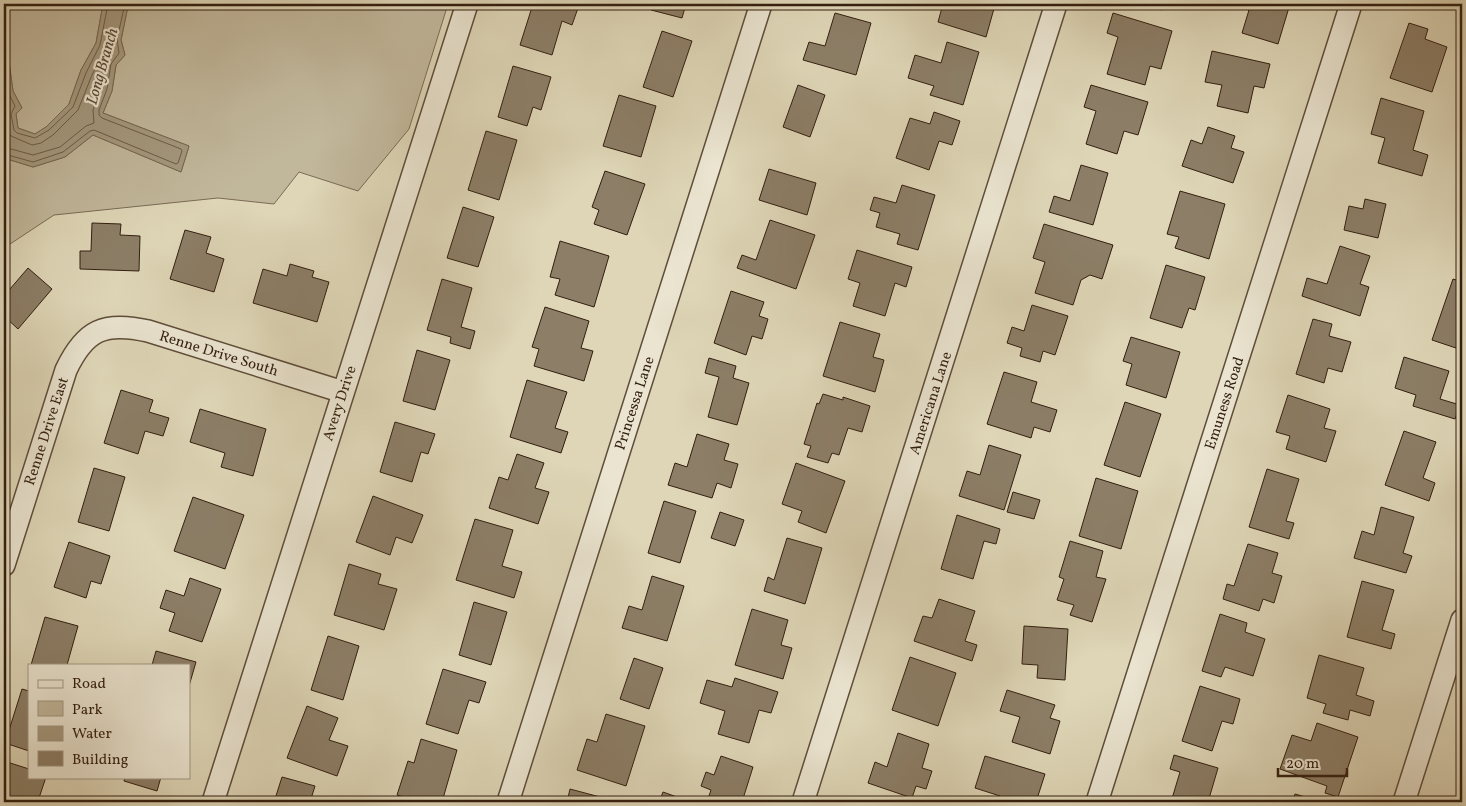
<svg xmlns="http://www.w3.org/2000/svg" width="1466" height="806" viewBox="0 0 1466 806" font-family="Vollkorn,serif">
<rect width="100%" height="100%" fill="#ded6b7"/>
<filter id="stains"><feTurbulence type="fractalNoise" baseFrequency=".004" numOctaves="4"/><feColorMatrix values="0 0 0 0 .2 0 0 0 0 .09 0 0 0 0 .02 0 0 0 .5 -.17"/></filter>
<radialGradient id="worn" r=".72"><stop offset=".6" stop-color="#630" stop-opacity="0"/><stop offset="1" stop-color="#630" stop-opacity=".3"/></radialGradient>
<g fill="#c1b79b" stroke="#7a6b56">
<polygon points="4,4 103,4 96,43 81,70 69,104 46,127 35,134 18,128 16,114 22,108 13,91 4,25"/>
<polygon points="130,4 448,4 409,129 358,191 299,172 274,204 218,198 54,215 4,248 4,158 33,167 65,157 93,135 181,172 189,146 103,113 112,91 116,65 125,55 121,40 127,11"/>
</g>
<polygon fill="#a4987e" stroke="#776852" points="103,4 130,4 127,11 121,40 125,55 116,65 112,91 103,113 189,146 181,172 93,135 65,157 33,167 4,158 4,25 13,91 22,108 16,114 18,128 35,134 46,127 69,104 81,70 96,43"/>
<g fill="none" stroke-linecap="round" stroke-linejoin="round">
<g stroke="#6c5c47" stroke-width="1">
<polyline points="4,61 8,92 15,106 11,114 14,130 17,133 35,138 49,130 73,107 86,73 100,45 108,4"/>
<polyline points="4,98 8,105 5,115 7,130 11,136 32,145 41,143 53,135 78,110 92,75 107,46 109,45 111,46 112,52 105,62 101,88 93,110 94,123 86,126 60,147 33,155 4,147"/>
<polyline points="4,154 33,162 63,152 90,131 94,130 176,164 178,163 182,151 181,149 102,118 99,115 99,110 107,89 111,64 119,53 117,39 125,4"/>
</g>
</g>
<g fill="#8c7e67" stroke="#331f10">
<polygon points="533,4 564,4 578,8 572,25 562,21 552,55 520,45"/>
<polygon points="653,4 686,4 682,18 651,10"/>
<polygon points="943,4 989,4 995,5 986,37 938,22"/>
<polygon points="1142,4 1164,4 1162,10"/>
<polygon points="1239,4 1290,4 1278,44 1242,33 1249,10 1238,7"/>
<polygon points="835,13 871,23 856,75 803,60 809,42 825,46"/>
<polygon points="1113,13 1172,31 1161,69 1150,66 1145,85 1107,74 1118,37 1107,33"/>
<polygon points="1409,23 1428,29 1425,39 1447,47 1432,92 1390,78"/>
<polygon points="662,31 692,41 673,97 643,87"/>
<polygon points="947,42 979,52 963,105 930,95 934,86 908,78 915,55 941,63"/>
<polygon points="1212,51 1270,64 1264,88 1254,86 1248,113 1217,106 1222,85 1205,82"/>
<polygon points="513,66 551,77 541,110 533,107 527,126 498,117"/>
<polygon points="798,85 825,95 810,137 783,127"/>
<polygon points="1091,85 1148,102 1138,135 1124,131 1117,154 1086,144 1096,111 1084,107"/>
<polygon points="619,95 656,106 641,157 603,146"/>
<polygon points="1381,98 1424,111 1413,150 1428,155 1422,176 1378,163 1385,138 1371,134"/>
<polygon points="934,112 960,121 952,145 939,141 929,170 896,158 910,118 930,124"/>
<polygon points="1208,127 1235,136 1231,148 1244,152 1233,183 1182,166 1191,140 1202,144"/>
<polygon points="486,131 517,140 499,200 468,190"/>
<polygon points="1081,165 1108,173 1093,225 1049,212 1054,196 1070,201"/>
<polygon points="769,169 816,183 807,215 759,200"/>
<polygon points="605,171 645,184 627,235 594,224 599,210 592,207"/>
<polygon points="902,185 935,195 918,250 897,244 900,234 876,227 880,213 870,210 874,197 896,203"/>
<polygon points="1180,191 1225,204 1209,259 1175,248 1179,237 1167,234"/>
<polygon points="1365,199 1386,204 1378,238 1344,230 1349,206 1363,209"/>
<polygon points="463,207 494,217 478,267 447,258"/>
<polygon points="770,220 815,235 796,289 737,268 742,255 756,260"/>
<polygon points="92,223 121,224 120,235 140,236 139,271 80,269 80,251 91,251"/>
<polygon points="1044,224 1113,245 1102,279 1090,275 1081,280 1073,305 1035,293 1045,262 1033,258"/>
<polygon points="185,230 211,237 206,253 224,259 214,292 170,279"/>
<polygon points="560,241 609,256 594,307 555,295 560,279 550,277"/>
<polygon points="1340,246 1370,256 1360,284 1369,287 1360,316 1302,296 1307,278 1327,284"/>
<polygon points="857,250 912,267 906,287 895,283 885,316 853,306 860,283 848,279"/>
<polygon points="290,264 314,271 312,277 329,282 317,322 253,303 263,269 287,276"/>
<polygon points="1166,265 1205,277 1195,310 1189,308 1182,328 1150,318"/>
<polygon points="28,268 52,289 18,329 4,316 4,296"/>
<polygon points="442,279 472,288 461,327 475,331 470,349 450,343 451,337 427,330"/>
<polygon points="1453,279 1462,282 1462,350 1432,340"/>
<polygon points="731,291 764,302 759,316 768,319 762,339 752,336 746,355 714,343"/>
<polygon points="1032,305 1068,316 1055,355 1043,351 1040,362 1020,356 1022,348 1007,343 1012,327 1024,331"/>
<polygon points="545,307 589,321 581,348 593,351 584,381 534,366 539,349 532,347"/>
<polygon points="1313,319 1332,324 1329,336 1351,342 1342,372 1328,368 1324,383 1296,374"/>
<polygon points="840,322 880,334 873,357 884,360 875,392 823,376"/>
<polygon points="1131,337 1180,352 1166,398 1126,385 1132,364 1123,361"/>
<polygon points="417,350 450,360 435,410 403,401"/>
<polygon points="1404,357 1449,371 1440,399 1460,405 1455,419 1413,406 1416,395 1395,388"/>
<polygon points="709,358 736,366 733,378 749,383 737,425 708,417 719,377 705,373"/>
<polygon points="1004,372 1037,382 1031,402 1057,410 1050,432 1034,427 1031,438 987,424"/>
<polygon points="527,380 567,392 555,428 568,432 561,453 510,437"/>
<polygon points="121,390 153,400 149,412 169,418 163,436 145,431 138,454 104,443"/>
<polygon points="823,394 843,400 843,397 870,406 862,432 848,428 839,455 832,453 828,463 807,457 811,446 804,444 817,403 819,404"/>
<polygon points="1288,395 1330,409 1324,428 1336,431 1326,462 1286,449 1290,436 1276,432"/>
<polygon points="1125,402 1161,414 1140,477 1104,465"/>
<polygon points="200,409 266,429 253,476 221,467 225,453 190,442"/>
<polygon points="395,422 435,434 428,454 421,452 412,482 380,472"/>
<polygon points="1404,431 1436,442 1423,478 1435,483 1429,501 1385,485"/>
<polygon points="697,434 729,444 724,460 738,464 731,488 717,483 712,498 668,485 675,463 687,467"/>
<polygon points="989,445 1021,455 1004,510 959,496 967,471 980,475"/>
<polygon points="517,454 544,463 535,488 549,492 538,524 489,508 499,477 508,480"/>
<polygon points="796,463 845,481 826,533 798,522 802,511 782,504"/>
<polygon points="94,468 125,477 109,531 78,522"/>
<polygon points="1267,469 1299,479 1286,521 1294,523 1289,539 1249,527"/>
<polygon points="1096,478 1138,491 1121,549 1079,536"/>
<polygon points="1013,492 1040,500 1034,519 1007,512"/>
<polygon points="373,496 423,515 412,543 396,537 390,555 356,542"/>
<polygon points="193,497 244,515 225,569 174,551"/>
<polygon points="664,501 696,511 680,563 648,553"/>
<polygon points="1381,507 1414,517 1403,553 1412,556 1406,573 1354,558 1362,531 1374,535"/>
<polygon points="720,512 744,520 735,546 711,538"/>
<polygon points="957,515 1000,529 996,544 984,541 973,579 941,569"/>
<polygon points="475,519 513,530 502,566 522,572 514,598 456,580"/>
<polygon points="787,538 822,548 805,604 764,591 768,577 774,580"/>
<polygon points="1070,541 1103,551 1096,577 1106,579 1092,622 1070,615 1074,605 1057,600 1064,579 1059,577"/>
<polygon points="69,542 110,556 101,584 91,581 86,598 54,587"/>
<polygon points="1248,544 1278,553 1272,573 1282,576 1274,603 1263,599 1259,611 1223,599 1227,584 1234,586"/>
<polygon points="349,564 381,574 378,584 397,589 384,630 334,615"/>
<polygon points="652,576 684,586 667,641 622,628 629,606 642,610"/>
<polygon points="190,578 221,589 202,642 169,631 175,613 160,608 166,590 184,596"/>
<polygon points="1362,581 1394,590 1382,630 1395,634 1391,649 1347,637"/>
<polygon points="939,599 975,611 965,641 977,645 972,661 914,641 923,616 932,618"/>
<polygon points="474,602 507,612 491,665 459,655"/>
<polygon points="752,609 788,620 781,645 792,648 783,679 735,665"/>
<polygon points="1220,614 1247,623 1245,632 1265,639 1253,676 1225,667 1221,677 1202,671"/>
<polygon points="45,617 78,626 67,665 31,665"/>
<polygon points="1024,626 1068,629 1065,680 1037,678 1038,665 1022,664"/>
<polygon points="328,636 359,646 343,700 311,690"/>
<polygon points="156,651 196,662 189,686 189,665 152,665"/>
<polygon points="1319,655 1364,668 1356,695 1374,701 1370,716 1350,710 1348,720 1323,713 1326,704 1307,698"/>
<polygon points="910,657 956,673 938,726 892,710"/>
<polygon points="634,658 663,668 649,709 620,699"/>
<polygon points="443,669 486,682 479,703 469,700 458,734 426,724"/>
<polygon points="735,678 778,692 771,713 759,710 749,743 718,734 725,711 700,703 707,680 732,687"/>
<polygon points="1200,686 1240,699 1233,724 1222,721 1212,751 1182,741"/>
<polygon points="22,689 29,691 29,751 5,743"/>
<polygon points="1007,690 1055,705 1050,718 1060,721 1050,754 1012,742 1020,717 1000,711"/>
<polygon points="307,706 338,718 329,740 348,746 337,776 287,758"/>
<polygon points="606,714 645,726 626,786 577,770 587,739 597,742"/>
<polygon points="1317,723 1358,737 1338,797 1325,793 1327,786 1280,769 1292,735 1311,741"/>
<polygon points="898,733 929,744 922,768 932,771 926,789 916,786 912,798 868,783 875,762 887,767"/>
<polygon points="421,739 457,750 442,802 421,802 397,795 408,761 414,763"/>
<polygon points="1174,755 1218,768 1208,802 1171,802 1180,772 1170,769"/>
<polygon points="721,756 753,767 742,802 707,802 711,790 701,786 706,772 714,775"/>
<polygon points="985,756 1045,774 1036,802 998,802 1000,796 975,788"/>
<polygon points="4,761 29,769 29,777 46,777 38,801 28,798 27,802 4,802"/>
<polygon points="125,777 161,777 157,791 124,781"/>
<polygon points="282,777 315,786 310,802 274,802"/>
<polygon points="570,789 615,801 615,802 567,802"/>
<polygon points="663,792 677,797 675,802 667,802 660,800"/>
<polygon points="1295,794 1323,802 1292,802"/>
</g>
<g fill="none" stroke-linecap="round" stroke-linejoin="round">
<defs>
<g id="minor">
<path d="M4,565L66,370C85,330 104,321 148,331L343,392"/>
<polyline points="213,802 467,4"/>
<polyline points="508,802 761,4"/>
<polyline points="803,802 1056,4"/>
<polyline points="1097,802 1351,4"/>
<polyline points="1404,802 1462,620"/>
</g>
</defs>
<use href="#minor" stroke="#5e4d3a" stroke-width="24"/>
<use href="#minor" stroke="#eae4d0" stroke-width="21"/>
</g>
<g text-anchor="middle" stroke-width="4.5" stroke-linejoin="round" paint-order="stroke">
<g font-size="15" fill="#331f10" stroke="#eae4d0">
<text transform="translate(219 353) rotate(17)" y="5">Renne Drive South</text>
<text transform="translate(339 403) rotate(-72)" y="5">Avery Drive</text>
<text transform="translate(634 403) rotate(-72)" y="5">Princessa Lane</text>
<text transform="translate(930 403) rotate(-72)" y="5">Americana Lane</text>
<text transform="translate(1224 403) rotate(-72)" y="5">Emuness Road</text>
<text transform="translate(46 431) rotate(-72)" y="5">Renne Drive East</text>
</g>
<g font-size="16" font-style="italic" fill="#5b4936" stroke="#eae4d0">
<text transform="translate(101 66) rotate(-74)" y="6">Long Branch</text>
</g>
</g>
<rect width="1466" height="806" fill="none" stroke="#ded6b7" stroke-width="20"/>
<rect x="5" y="5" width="1456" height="796" fill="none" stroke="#331f10" stroke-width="2.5"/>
<rect x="10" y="10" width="1446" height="786" fill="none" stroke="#331f10"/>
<rect x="28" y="664" width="162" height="115" fill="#eae4d0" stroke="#a19583"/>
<rect x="38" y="680" width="25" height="8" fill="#eae4d0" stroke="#a19583"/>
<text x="72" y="688" font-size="15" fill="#331f10">Road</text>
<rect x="38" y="701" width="25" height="15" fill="#c1b79b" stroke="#a19583"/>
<text x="72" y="714" font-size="15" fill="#331f10">Park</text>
<rect x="38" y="726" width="25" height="15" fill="#a4987e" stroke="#a19583"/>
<text x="72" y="738" font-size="15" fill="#331f10">Water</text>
<rect x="38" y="751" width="25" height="15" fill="#8c7e67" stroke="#a19583"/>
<text x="72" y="764" font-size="15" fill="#331f10">Building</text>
<path d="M1278 768v8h69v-8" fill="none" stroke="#331f10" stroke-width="2.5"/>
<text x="1286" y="768" font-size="15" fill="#331f10" stroke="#eae4d0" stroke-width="4" paint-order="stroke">20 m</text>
<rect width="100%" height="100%" filter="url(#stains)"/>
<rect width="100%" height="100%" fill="url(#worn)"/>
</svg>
